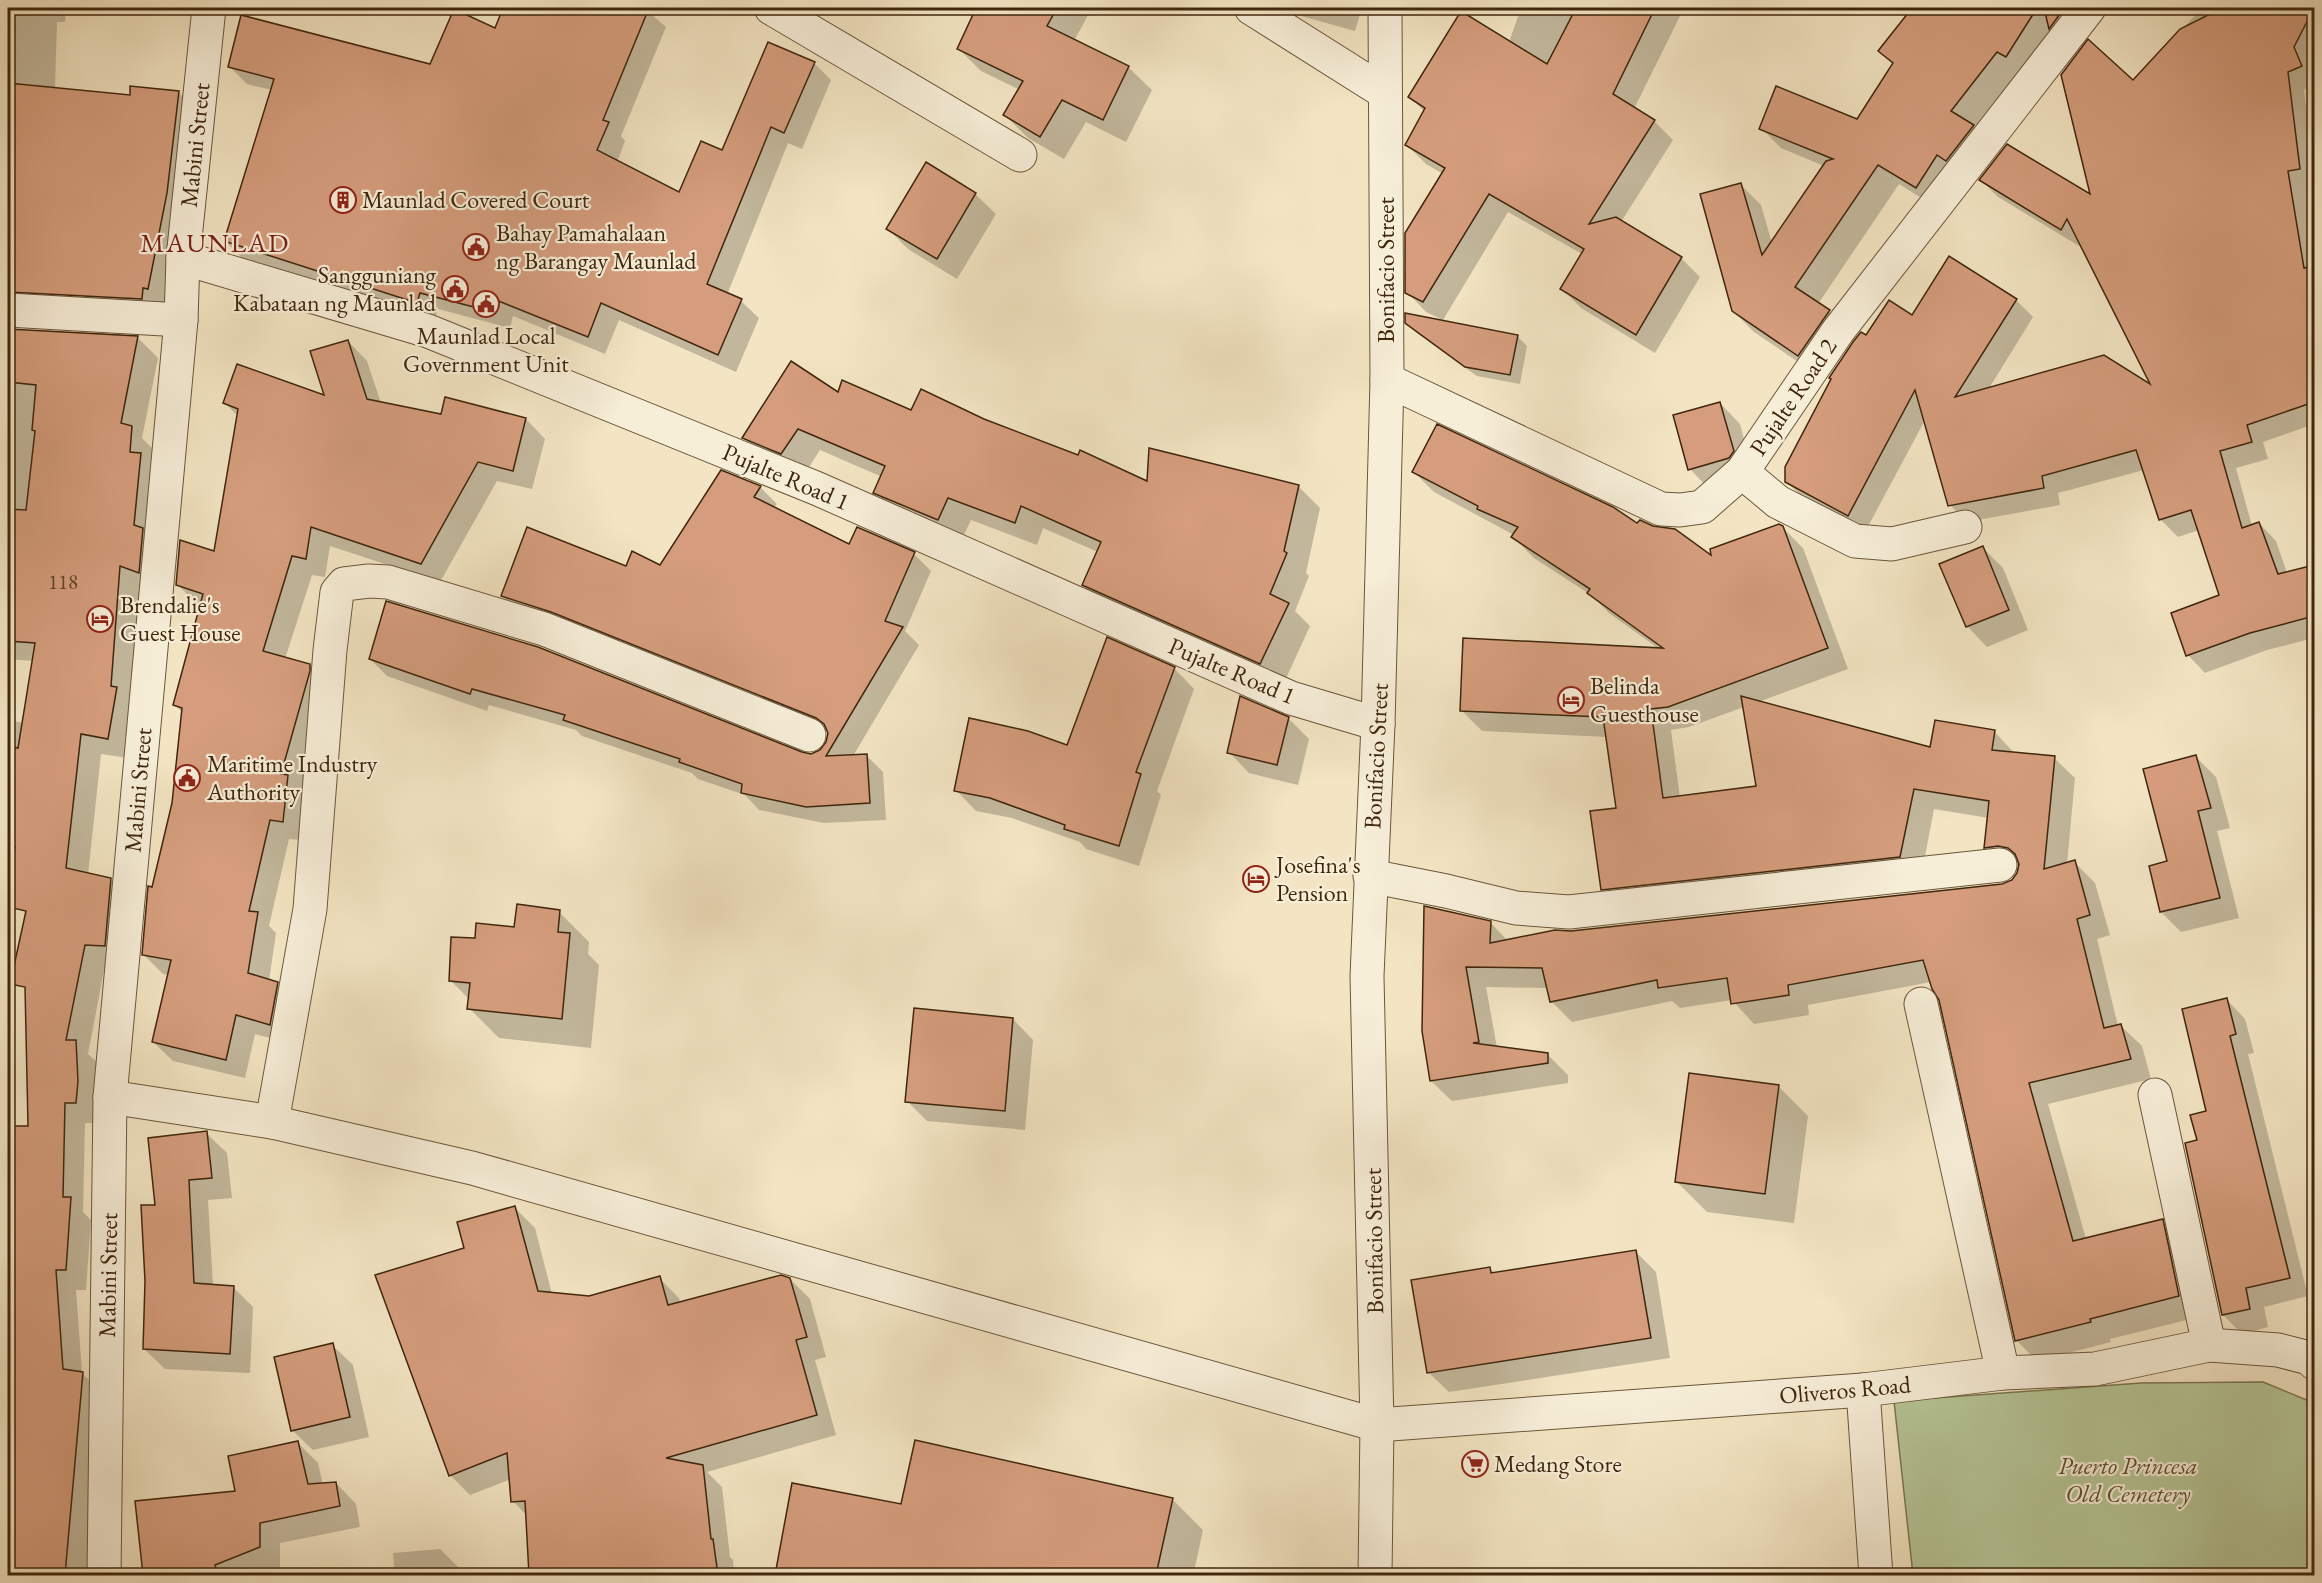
<svg xmlns="http://www.w3.org/2000/svg" width="2322" height="1583" viewBox="0 0 2322 1583" font-family="'EB Garamond',serif">
<rect width="100%" height="100%" fill="#f3e5c3"/>
<filter id="stains"><feTurbulence type="fractalNoise" baseFrequency=".00333" numOctaves="4"/><feColorMatrix values="0 0 0 0 .2 0 0 0 0 .09 0 0 0 0 .02 0 0 0 .5 -.17"/></filter>
<radialGradient id="worn" r=".72"><stop offset=".6" stop-color="#630" stop-opacity="0"/><stop offset="1" stop-color="#630" stop-opacity=".3"/></radialGradient>
<polygon fill="#b6c697" stroke="#7a7652" stroke-width="1.5" points="2263,1382 2314,1403 2314,1575 1913,1575 1894,1401 2141,1383"/>
<g fill="#0003" fill-rule="evenodd">
<polygon points="8,8 66,8 65,22 57,22 55,89 131,96 178,92 199,113 168,309 13,320 9,330 138,338 158,358 142,438 152,448 151,465 161,475 159,592 140,586 128,758 101,754 88,875 110,880 131,900 125,966 105,965 88,1054 97,1062 98,1102 97,1123 85,1123 83,1212 91,1220 86,1290 76,1290 82,1373 103,1394 87,1576 8,1576 8,1127 29,1128 23,833 8,903 8,720 23,723 33,661 8,659"/>
<polygon points="505,8 546,8 567,16 571,8 644,8 666,27 621,136 625,141 617,162 680,194 814,63 831,80 802,149 788,143 727,295 741,301 759,318 736,372 619,320 605,354 513,316 510,328 438,309 435,319 243,259 225,241 272,90 247,84 229,66 430,66 496,30"/>
<polygon points="978,8 1092,8 1074,41 1128,67 1152,90 1126,142 1086,122 1064,159 1028,138 1005,115 1020,90 981,71 958,48"/>
<polygon points="1272,8 1362,8 1355,31"/>
<polygon points="1521,8 1684,8 1634,109 1654,121 1673,140 1621,222 1681,258 1700,277 1655,353 1581,308 1562,289 1582,254 1508,212 1443,320 1426,312 1407,292 1443,174 1426,164 1407,145 1425,112 1410,97 1509,42"/>
<polygon points="1914,8 1919,8 1937,22 1946,8 2050,8 2062,20 2026,76 2018,71 1974,127 1994,146 1937,208 1899,184 1818,304 1829,312 1850,332 1819,376 1754,332 1733,311 1741,185 1761,205 1772,243 1824,166 1781,148 1761,128 1858,121 1894,64 1880,51"/>
<polygon points="2202,8 2314,8 2314,85 2304,90 2314,169 2314,424 2263,442 2268,459 2236,468 2252,526 2259,523 2276,541 2287,573 2314,566 2314,638 2267,650 2205,673 2188,655 2221,596 2199,530 2178,537 2161,520 2144,470 2058,493 2060,505 1967,522 1950,505 1925,420 1865,532 1804,499 1786,481 1867,337 1912,317 2016,300 2033,317 1988,390 2153,388 2081,243 2079,246 1998,197 1981,180 2092,197 2133,82"/>
<polygon points="926,164 975,194 996,214 957,279 908,249 888,229"/>
<polygon points="1407,323 1517,336 1527,346 1520,384 1477,376 1417,333"/>
<polygon points="348,341 367,361 381,403 442,415 526,419 545,439 532,489 497,481 440,582 330,546 325,577 312,575 285,659 309,665 329,685 328,691 301,790 307,796 302,840 289,839 269,926 276,933 269,981 277,983 297,1003 289,1043 255,1034 245,1078 173,1061 153,1042 169,975 163,974 143,954 153,889 174,803 183,713 174,704 202,605 197,604 177,584 215,553 238,416 225,403 326,397"/>
<polygon points="838,394 912,412 984,421 1149,484 1298,486 1320,508 1306,573 1309,576 1295,611 1310,626 1283,685 1106,607 1083,585 1098,552 1043,528 1037,545 971,520 961,541 897,515 875,492 882,477 820,450 804,475 766,460 744,438"/>
<polygon points="1720,403 1740,424 1753,472 1710,490 1690,469"/>
<path d="M1414,472L1638,525L1714,559L1782,527L1803,548L1848,669L1758,702L1932,749L1994,731L2015,754L2054,758L2075,778L2067,864L2074,862L2095,883L2110,935L2097,939L2118,1026H2121L2142,1046L2151,1079L2048,1104L2086,1239L2162,1221L2183,1241L2199,1317L2110,1339L2111,1342L2037,1361L2016,1340L1941,999L1931,982L1808,1005L1809,1015L1754,1024L1732,1000L1680,1008L1672,1001L1572,1022L1551,1001L1548,988L1486,987L1497,1048L1548,1055L1568,1075V1083L1452,1101L1431,1081L1423,1031L1490,922L1508,941L2002,885L2012,881L2019,873L2020,866L2006,868L1986,847L1989,818L1934,809L1921,877L1623,910L1602,889L1617,809L1607,737L1482,731L1461,710L1659,649L1609,613L1591,595L1534,558L1513,537L1514,535L1434,492ZM1744,707L1758,788L1680,798L1671,730L1689,727Z"/>
<polygon points="760,487 777,504 774,508 850,546 914,554 931,571 905,631 919,645 853,756 866,755 883,772 886,820 824,823 759,810 745,795 698,779 692,773 582,736 576,730 489,705 487,711 387,676 370,659 802,754 811,755 821,751 828,742 829,732 569,628 520,613 503,596 626,568 660,567"/>
<polygon points="1982,547 2003,568 2028,630 1987,647 1967,626"/>
<polygon points="1174,668 1194,689 1157,791 1161,795 1139,866 1086,849 1080,842 1012,818 976,811 956,790 1068,746"/>
<polygon points="1288,718 1309,739 1298,785 1249,773 1229,752"/>
<polygon points="2196,757 2216,777 2230,828 2217,831 2239,918 2181,932 2161,912 2169,862"/>
<polygon points="559,912 589,942 588,954 599,965 591,1048 499,1038 469,1008 470,1000 451,981 476,939 515,929"/>
<polygon points="2227,1000 2245,1019 2254,1053 2248,1054 2308,1296 2264,1307 2268,1327 2242,1334 2223,1315 2199,1141 2208,1112"/>
<polygon points="1013,1019 1033,1040 1025,1130 927,1121 907,1101"/>
<polygon points="1778,1086 1808,1116 1794,1223 1707,1212 1677,1182"/>
<polygon points="206,1133 227,1153 232,1198 208,1200 213,1286 233,1287 253,1307 250,1373 165,1369 144,1349 157,1206"/>
<polygon points="515,1208 535,1228 552,1294 589,1298 659,1278 679,1298 680,1303 790,1279 810,1299 826,1357 815,1360 836,1435 707,1472 722,1487 730,1557 733,1560 734,1576 613,1576 586,1491 590,1576 530,1576 527,1516 513,1501 511,1479 470,1495 450,1475 466,1249"/>
<polygon points="1635,1251 1656,1272 1670,1358 1449,1392 1428,1372 1490,1268 1495,1274"/>
<polygon points="332,1345 353,1365 369,1437 313,1450 292,1430"/>
<polygon points="298,1443 318,1463 323,1485 336,1483 356,1504 360,1527 280,1543 280,1568 259,1576 145,1576 137,1502 237,1493"/>
<polygon points="793,1485 902,1506 1173,1500 1203,1530 1193,1576 776,1576"/>
<polygon points="440,1549 458,1567 459,1576 395,1576 393,1553"/>
</g>
<g fill="#d59d7d" stroke="#3f260c" stroke-width="1.5">
<polygon points="503,8 649,8 603,120 609,122 597,150 679,192 701,141 722,150 768,42 815,62 784,133 771,127 707,284 742,299 718,355 601,303 588,337 496,300 493,312 420,293 417,303 224,241 274,79 228,67 241,15 430,64 454,9 495,28"/>
<polygon points="976,8 1057,8 1047,26 1129,66 1103,120 1062,100 1040,137 1003,115 1023,81 957,49"/>
<polygon points="1576,8 1655,8 1613,94 1655,120 1589,224 1616,217 1682,257 1636,335 1560,289 1584,249 1489,194 1423,302 1405,293 1405,233 1445,168 1405,145 1425,108 1408,97 1461,11 1547,64"/>
<polygon points="1912,8 2037,8 2006,57 1997,52 1951,111 1974,125 1946,161 1937,155 1916,188 1878,165 1795,287 1830,310 1798,356 1732,311 1700,194 1741,183 1762,255 1826,161 1833,159 1759,129 1776,86 1857,119 1893,63 1878,51"/>
<polygon points="2044,8 2053,8 2060,14 2049,29"/>
<polygon points="2222,8 2314,8 2294,47 2302,66 2288,72 2300,169 2288,171 2304,268 2314,266 2314,402 2247,425 2252,442 2220,451 2242,528 2259,522 2278,574 2314,565 2314,616 2250,633 2186,656 2171,613 2219,595 2191,510 2159,520 2136,450 2042,476 2044,488 1948,506 1915,390 1848,516 1785,482 1785,467 1831,379 1829,378 1853,342 1861,332 1866,335 1889,300 1912,315 1949,256 2017,299 1955,397 2104,355 2150,384 2067,219 2061,230 1979,180 2007,144 2090,194 2061,75 2088,39 2133,80 2180,29"/>
<polygon points="8,83 130,95 130,86 179,91 167,193 148,289 143,288 142,299 8,292"/>
<polygon points="926,162 976,193 937,259 886,229"/>
<polygon points="1405,313 1518,335 1510,375 1465,367 1405,323"/>
<polygon points="8,329 138,336 121,423 132,426 130,452 141,453 134,525 143,528 139,573 120,566 111,686 117,687 108,739 81,734 66,868 111,878 105,946 85,945 66,1040 76,1040 78,1081 76,1103 65,1103 63,1197 71,1197 66,1270 56,1270 63,1369 83,1372 65,1575 8,1575 8,1126 28,1126 25,987 10,984 26,911 8,907 8,884 15,847 8,846 8,746 18,748 35,643 8,641 8,509 26,510 35,431 32,430 36,385 8,382"/>
<polygon points="348,340 367,399 441,414 445,397 526,418 513,471 478,462 421,564 311,527 306,559 292,556 263,651 310,664 310,671 281,774 288,775 283,822 270,820 249,911 258,912 248,973 278,982 270,1025 236,1015 226,1060 152,1042 171,960 142,955 148,886 152,887 172,803 182,708 173,705 203,594 176,585 180,540 214,551 238,409 223,403 237,364 324,395 310,351"/>
<polygon points="791,361 838,392 842,380 911,410 921,389 984,419 1078,455 1080,450 1147,481 1149,448 1299,485 1284,551 1287,553 1270,594 1289,603 1260,664 1082,585 1101,542 1021,506 1015,523 948,498 938,520 873,493 885,466 798,429 781,454 742,438"/>
<polygon points="1720,402 1734,451 1729,458 1688,470 1673,415"/>
<polygon points="1437,424 1613,507 1637,523 1640,520 1653,526 1675,529 1711,555 1710,549 1779,524 1783,526 1828,648 1668,707 1651,709 1663,798 1756,786 1741,696 1930,747 1935,720 1995,730 1992,750 2055,756 2044,869 2075,860 2090,915 2077,919 2104,1028 2121,1024 2131,1059 2029,1083 2073,1241 2163,1219 2179,1296 2090,1319 2091,1322 2015,1341 1939,1000 1932,989 1923,960 1788,985 1789,995 1731,1004 1727,978 1658,988 1657,980 1550,1002 1542,968 1466,967 1479,1042 1473,1043 1548,1053 1548,1063 1430,1081 1422,1031 1424,906 1491,921 1490,943 1555,930 1571,931 2002,884 2012,880 2017,873 2019,864 2015,854 2008,848 1998,846 1984,848 1989,801 1914,789 1900,857 1601,890 1590,811 1616,808 1603,717 1460,711 1463,638 1663,648 1587,593 1590,589 1511,537 1518,527 1477,509 1478,506 1412,472"/>
<polygon points="721,470 761,486 754,497 849,544 857,527 915,552 885,621 903,627 826,756 867,754 870,803 806,807 741,793 742,784 679,762 680,759 563,720 565,715 472,689 470,694 369,659 386,601 538,647 802,752 811,754 820,750 826,742 828,733 824,724 816,718 551,612 501,596 527,527 626,566 632,551 660,565"/>
<polygon points="1983,546 2009,610 1966,627 1939,564"/>
<polygon points="1107,637 1175,667 1136,772 1141,774 1119,846 1064,829 1065,825 990,798 954,791 969,718 1028,731 1067,745"/>
<polygon points="1240,696 1289,717 1277,765 1227,753"/>
<polygon points="2196,755 2211,808 2198,811 2220,898 2160,912 2149,866 2167,861 2143,769"/>
<polygon points="517,904 560,910 558,932 570,933 562,1019 467,1009 470,983 449,981 451,937 475,938 476,923 514,927"/>
<polygon points="2227,998 2236,1034 2230,1036 2290,1278 2246,1288 2250,1309 2222,1315 2185,1143 2197,1140 2190,1115 2206,1111 2182,1009"/>
<polygon points="914,1008 1013,1018 1005,1111 905,1102"/>
<polygon points="1689,1073 1779,1085 1765,1194 1675,1182"/>
<polygon points="207,1131 212,1178 189,1180 194,1283 234,1286 230,1354 143,1349 145,1281 141,1205 155,1205 148,1138"/>
<polygon points="515,1206 538,1291 589,1296 660,1276 668,1305 781,1275 790,1278 807,1337 796,1340 817,1415 666,1458 703,1465 711,1539 713,1539 718,1575 529,1575 525,1501 511,1502 507,1453 449,1476 375,1275 464,1248 457,1222"/>
<polygon points="1636,1250 1651,1338 1427,1373 1411,1280 1490,1267 1491,1273"/>
<polygon points="333,1343 350,1417 291,1431 274,1357"/>
<polygon points="915,1440 1173,1498 1156,1575 775,1575 792,1483 901,1504"/>
<polygon points="298,1441 308,1484 336,1482 340,1506 260,1523 260,1547 215,1565 218,1575 143,1575 135,1501 235,1491 228,1456"/>
</g>
<g fill="none" stroke-linecap="round" stroke-linejoin="round">
<defs>
<g id="minor">
<polyline points="771,8 1020,155"/>
<polyline points="1251,8 1384,92"/>
<polyline points="183,258 428,331 818,489 1291,698 1378,724"/>
<polyline points="8,310 181,320"/>
<polyline points="1387,380 1661,509 1680,510 1702,507 1742,472 1838,331 2089,8"/>
<polyline points="1742,472 1778,502 1855,541 1892,544 1965,527"/>
<polyline points="1370,876 1446,891 1516,908 1569,912 2000,865"/>
<polyline points="1921,1004 2003,1373"/>
<polyline points="2155,1095 2209,1345"/>
<polyline points="110,1097 272,1122 472,1168 1377,1425 1863,1390 2003,1373 2095,1369 2209,1345 2278,1350 2309,1358 2314,1363"/>
<polyline points="272,1122 310,909 330,650 337,592 344,584 369,581 388,582 544,629 809,735"/>
<polyline points="1863,1390 1876,1576"/>
<polyline points="104,1576 110,1097 181,320 183,258 209,8"/>
</g>
<polyline id="tertiary" points="1375,1576 1377,1425 1367,976 1378,724 1387,380 1385,8"/>
</defs>
<use href="#minor" stroke="#6c563a" stroke-width="35"/>
<use href="#tertiary" stroke="#6c563a" stroke-width="35"/>
<use href="#minor" stroke="#f7eed8" stroke-width="33"/>
<use href="#tertiary" stroke="#f7eed8" stroke-width="33"/>
</g>
<defs>
<symbol id="building-ring" viewBox="-11 -11 22 22"><circle r="9.5" fill="#f7eed8" stroke="#8f2418" stroke-width="1.5"/><path d="M-4-6H4V6H1V3H-1V6H-4ZM-2.5-4.3h1.7v1.8h-1.7ZM.8-4.3h1.7v1.8H.8ZM-2.5-1h1.7V.8h-1.7ZM.8-1h1.7V.8H.8Z" fill="#8f2418"/></symbol>
<symbol id="civic-ring" viewBox="-11 -11 22 22"><circle r="9.5" fill="#f7eed8" stroke="#8f2418" stroke-width="1.5"/><path d="M-.6-6.5H3V-4.5H.6V-3L4-1V1h2V6H-6V1h2V-1L-.6-3ZM-1.2 2.5V6h2.4V2.5Z" fill="#8f2418"/></symbol>
<symbol id="hotel-ring" viewBox="-11 -11 22 22"><circle r="9.5" fill="#f7eed8" stroke="#8f2418" stroke-width="1.5"/><path d="M-6-4.5h1.5V1H6V5H4.5V3h-9V5H-6ZM-4 0a1.8 1.8 0 1 1 3.6 0ZM.5 0V-2.5h3Q6-2.5 6 0Z" fill="#8f2418"/></symbol>
<symbol id="supermarket-ring" viewBox="-11 -11 22 22"><circle r="9.5" fill="#f7eed8" stroke="#8f2418" stroke-width="1.5"/><path d="M-6-5.5h2.5l.6 2H6L4.5 2H-2.5L-4.4-4H-6ZM-1.5 3.2a1.3 1.3 0 1 0 .1 0ZM3 3.2a1.3 1.3 0 1 0 .1 0Z" fill="#8f2418"/></symbol>
</defs>
<g fill-rule="evenodd">
<use href="#building-ring" x="328" y="185" width="30" height="30"/>
<use href="#civic-ring" x="461" y="232" width="30" height="30"/>
<use href="#civic-ring" x="440" y="274" width="30" height="30"/>
<use href="#civic-ring" x="471" y="289" width="30" height="30"/>
<use href="#hotel-ring" x="85" y="604" width="30" height="30"/>
<use href="#hotel-ring" x="1556" y="685" width="30" height="30"/>
<use href="#civic-ring" x="172" y="763" width="30" height="30"/>
<use href="#hotel-ring" x="1241" y="864" width="30" height="30"/>
<use href="#supermarket-ring" x="1460" y="1449" width="30" height="30"/>
</g>
<g text-anchor="middle" stroke-width="4.5" stroke-linejoin="round" paint-order="stroke">
<g font-size="21" fill="#644428">
<text x="63" y="589">118</text>
</g>
<g font-size="24" fill="#3f260c" stroke="#f7eed8">
<text transform="translate(195 145) rotate(-84)" y="8">Mabini Street</text>
<text transform="translate(1386 270) rotate(-90)" y="8">Bonifacio Street</text>
<text transform="translate(1793 397) rotate(-56)" y="8">Pujalte Road 2</text>
<text transform="translate(786 477) rotate(23)" y="8">Pujalte Road 1</text>
<text transform="translate(1232 671) rotate(23)" y="8">Pujalte Road 1</text>
<text transform="translate(1376 756) rotate(-87)" y="8">Bonifacio Street</text>
<text transform="translate(138 790) rotate(-85)" y="8">Mabini Street</text>
<text transform="translate(1374 1241) rotate(-91)" y="8">Bonifacio Street</text>
<text transform="translate(108 1275) rotate(-89)" y="8">Mabini Street</text>
<text transform="translate(1845 1390) rotate(-5)" y="8">Oliveros Road</text>
</g>
<g font-size="24" fill="#3f260c" stroke="#f7eed8" text-anchor="start">
<text x="362" y="208">Maunlad Covered Court</text>
<text x="496" y="241">Bahay Pamahalaan<tspan x="496" dy="28">ng Barangay Maunlad</tspan></text>
<text x="436" y="283" text-anchor="end">Sangguniang<tspan x="436" dy="28">Kabataan ng Maunlad</tspan></text>
<text x="486" y="344" text-anchor="middle">Maunlad Local<tspan x="486" dy="28">Government Unit</tspan></text>
<text x="120" y="613">Brendalie's<tspan x="120" dy="28">Guest House</tspan></text>
<text x="1590" y="694">Belinda<tspan x="1590" dy="28">Guesthouse</tspan></text>
<text x="207" y="772">Maritime Industry<tspan x="207" dy="28">Authority</tspan></text>
<text x="1276" y="873">Josefina's<tspan x="1276" dy="28">Pension</tspan></text>
<text x="1494" y="1472">Medang Store</text>
</g>
<g font-size="24" font-style="italic" fill="#5d4e2f" stroke="#f7eed8">
<text x="2128" y="1474">Puerto Princesa<tspan x="2128" dy="28">Old Cemetery</tspan></text>
</g>
<g font-size="27" letter-spacing="1.5" fill="#7a1f14" stroke="#f7eed8">
<text x="215" y="252">MAUNLAD</text>
</g>
</g>
<rect width="2322" height="1583" fill="none" stroke="#f3e5c3" stroke-width="30"/>
<rect x="9" y="9" width="2304" height="1565" fill="none" stroke="#3f260c" stroke-width="3"/>
<rect x="15" y="15" width="2292" height="1553" fill="none" stroke="#3f260c" stroke-width="1.5"/>
<rect width="100%" height="100%" filter="url(#stains)"/>
<rect width="100%" height="100%" fill="url(#worn)"/>
</svg>
